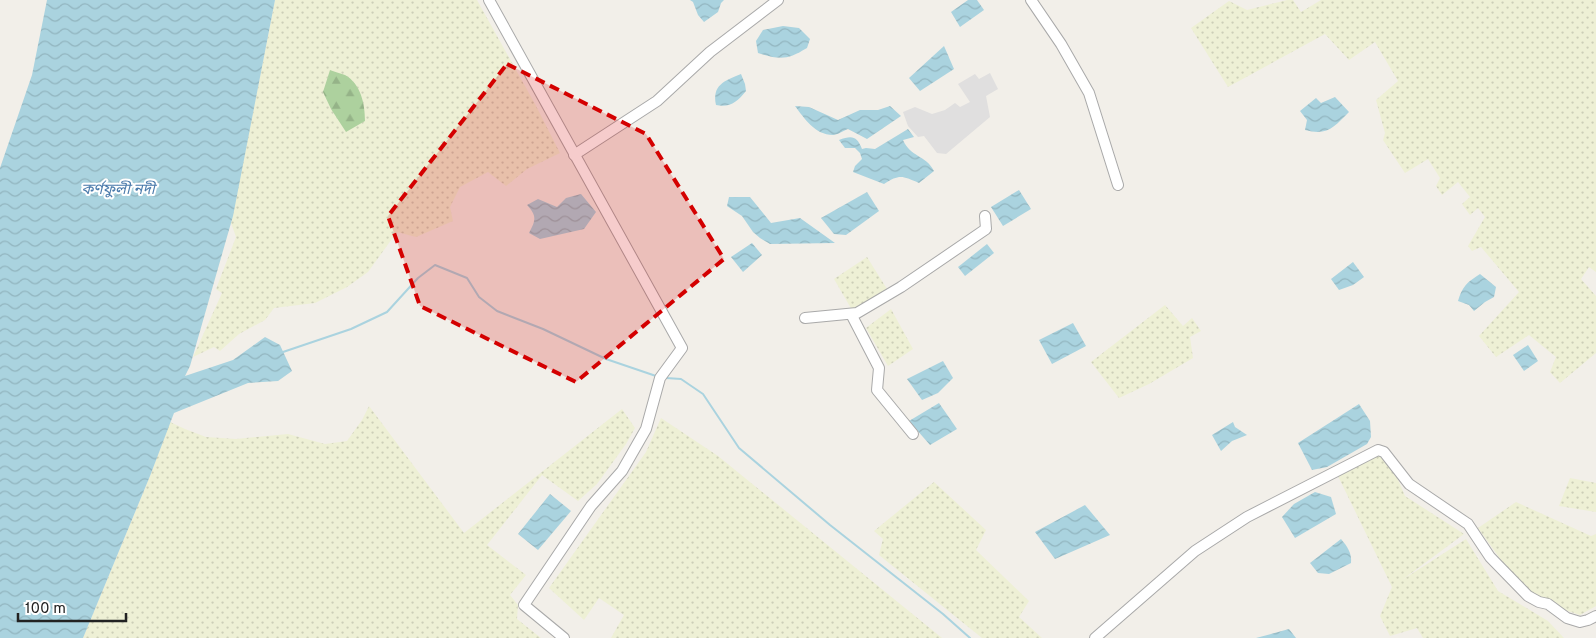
<svg xmlns="http://www.w3.org/2000/svg" width="1596" height="638" viewBox="0 0 1596 638" font-family="Overpass,'Noto Sans Bengali',sans-serif">
<defs>
<pattern id="farmland-dots" width="8" height="8" patternUnits="userSpaceOnUse" patternTransform="scale(1.25)"><rect width="8" height="8" fill="#eef0d5"/><path d="M2 2h.1M6 6h.1" fill="none" stroke="#ccceb7" stroke-width="1.8" stroke-linecap="round"/></pattern>
<pattern id="forest-firs" width="22" height="20" patternUnits="userSpaceOnUse" patternTransform="scale(1.25)"><rect width="22" height="20" fill="#add19e"/><path d="M5 1l3.5 6h-7zM16 11l3.5 6h-7z" fill="#95b388"/></pattern>
<pattern id="water-waves" width="16" height="10" patternUnits="userSpaceOnUse" patternTransform="scale(1.25)"><rect width="16" height="10" fill="#aad3df"/><path d="M0 5q4-4 8 0t8 0" fill="none" stroke="#92b5bf"/></pattern>
</defs>
<rect width="100%" height="100%" fill="#f2efe9"/>
<polygon fill="#e0dfdf" points="990,73 998,89 986,96 990,117 946,154 937,153 924,136 918,137 908,126 903,112 915,107 932,114 945,110 955,103 960,107 970,102 958,84 975,74 979,79"/>
<g fill="url(#farmland-dots)">
<polygon points="275,0 477,0 535,104 560,153 527,169 506,186 488,172 460,187 450,207 453,221 416,237 397,232 368,272 347,287 315,303 274,308 265,320 239,334 220,351 214,347 193,357 222,293 216,289 236,237 231,223"/>
<polygon points="1287,0 1293,0 1301,12 1321,0 1596,0 1596,272 1589,267 1581,279 1596,296 1596,353 1560,383 1550,372 1556,357 1529,335 1496,357 1479,336 1519,292 1481,247 1472,251 1468,246 1485,217 1478,208 1470,215 1462,204 1470,197 1458,182 1442,195 1436,186 1440,178 1428,159 1405,173 1383,140 1385,133 1376,100 1398,81 1375,42 1349,60 1325,34 1228,87 1191,28 1229,1 1247,10"/>
<polygon points="867,257 887,289 852,310 834,279"/>
<polygon points="1165,305 1183,326 1192,318 1201,331 1190,337 1193,358 1149,384 1119,398 1091,362"/>
<polygon points="891,309 913,349 888,366 866,328"/>
<polygon points="369,406 464,533 622,409 635,428 626,444 597,484 578,501 542,475 487,545 526,575 510,595 518,605 517,619 541,638 83,638 150,476 170,422 185,429 206,437 236,439 288,434 325,444 347,441 362,420"/>
<polygon points="661,418 718,456 942,638 611,638 624,615 599,598 584,620 549,588 646,452"/>
<polygon points="1378,452 1390,461 1405,496 1464,534 1402,580 1466,539 1498,591 1548,621 1564,638 1423,638 1417,628 1390,636 1380,616 1392,587 1337,474"/>
<polygon points="1570,478 1596,483 1596,512 1559,506"/>
<polygon points="934,482 986,530 976,550 1029,601 1019,617 1042,638 982,638 879,555 883,539 874,531"/>
<polygon points="1516,502 1591,536 1596,534 1596,606 1580,615 1535,600 1501,560 1478,528"/>
</g>
<path fill="url(#forest-firs)" d="M330,70C334,72 340,73 345,75C361,84 365,104 365,121L346,132L331,109L323,92Z"/>
<g fill="url(#water-waves)">
<polygon points="47,0 275,0 233,216 190,366 185,376 233,360 265,337 280,345 292,371 278,381 248,383 174,413 150,476 83,638 0,638 0,168 32,75"/>
<polygon points="690,0 724,0 721,3 718,12 704,22 698,15 693,2"/>
<polygon points="968,0 977,0 984,10 960,27 951,12"/>
<path d="M783,26L799,28L810,39L807,48C787,60 781,60 758,53L756,41L763,30Z"/>
<polygon points="944,46 954,69 920,91 909,78"/>
<path d="M741,74L745,84L746,91C737,102 730,108 716,105C712,85 724,81 741,74Z"/>
<path d="M1335,97L1349,112C1334,127 1328,136 1305,130L1307,120L1300,111L1316,98L1321,103Z"/>
<path d="M795,106L809,107L838,120L860,110H878L890,106L901,116L867,139L848,129C843,131 837,135 833,135C815,135 804,118 795,106Z"/>
<path d="M908,129L914,137L903,140C911,158 925,154 934,171L919,183C902,176 900,174 884,184L853,172L855,166L862,159L860,153L855,148H845L839,140C852,135 857,136 862,149L866,148L875,149Z"/>
<polygon points="1019,190 1031,209 1003,226 991,207"/>
<polygon points="867,192 879,211 846,235 834,234 821,218"/>
<path d="M581,194L596,212L584,229L540,239L529,233C536,220 537,216 527,205L538,199L557,207L566,198Z"/>
<polygon points="729,197 750,197 771,223 800,218 835,243 770,244 760,238 753,232 742,216 727,206"/>
<polygon points="752,243 762,255 743,272 731,257"/>
<polygon points="987,244 994,253 965,276 958,267"/>
<polygon points="1353,262 1364,277 1353,285 1339,290 1331,279"/>
<path d="M1480,274L1496,287L1494,297L1485,302L1474,311L1469,305L1458,301C1462,287 1467,282 1480,274Z"/>
<polygon points="1073,323 1086,346 1052,364 1039,340"/>
<polygon points="1528,345 1538,361 1524,371 1513,355"/>
<polygon points="943,361 953,378 938,393 922,400 907,379"/>
<polygon points="939,403 957,429 930,445 909,421"/>
<polygon points="1359,404 1370,421 1371,437 1367,444 1327,467 1312,470 1298,443"/>
<polygon points="1233,422 1235,427 1247,435 1232,441 1221,451 1212,435"/>
<polygon points="1315,492 1331,497 1336,514 1295,538 1282,517 1294,504"/>
<polygon points="550,494 571,511 538,550 518,534"/>
<polygon points="1085,505 1110,535 1055,559 1035,532"/>
<path d="M1341,539C1347,546 1352,553 1351,563L1329,574L1318,573L1310,563Z"/>
<polygon points="1289,629 1296,638 1256,638"/>
</g>
<g fill="none" stroke-linecap="round" stroke-linejoin="round">
<g stroke="#aad3df" stroke-width="2">
<polyline points="283,352 351,329 387,312 418,278 435,265 467,278 479,297 497,311 543,329 606,359 656,376"/>
<polyline points="666,378 681,379 703,394 739,448 830,525 943,614 970,638"/>
</g>
<defs>
<g id="minor">
<polyline points="489,0 682,348 660,378 646,429 622,471 591,506 524,605 564,638"/>
<polyline points="1031,0 1061,44 1089,93 1118,185"/>
<polyline points="574,155 657,101 710,52 778,0"/>
<polyline points="851,314 879,368 877,390 913,434"/>
<polyline points="805,318 857,313 901,287 986,229 985,216"/>
<polyline points="1095,638 1195,551 1247,517 1378,450 1384,452 1409,484 1468,524 1490,557 1528,596 1539,602 1548,604 1567,618 1580,622 1588,620 1596,616"/>
</g>
</defs>
<use href="#minor" stroke="#a9a9a9" stroke-width="12"/>
<use href="#minor" stroke="#fff" stroke-width="10"/>
</g>
<path fill="#d40000" fill-opacity="0.2" stroke="#d40000" stroke-width="4" stroke-dasharray="10 6" stroke-linejoin="round" d="M507,64L646,134L724,259L576,382L420,306L388,216Z"/>
<g text-anchor="middle" stroke-width="4" stroke-linejoin="round" paint-order="stroke">
<g font-size="15" font-style="italic" fill="#4a7aab" stroke="#fff">
<text x="118" y="194">কর্ণফুলী নদী</text>
</g>
</g>
<path d="M18 613v8h108v-8" fill="none" stroke="#222222" stroke-width="2.5"/>
<text x="25" y="613" font-size="15" fill="#222222" stroke="#ffffff" stroke-width="4" paint-order="stroke">100 m</text>
</svg>
